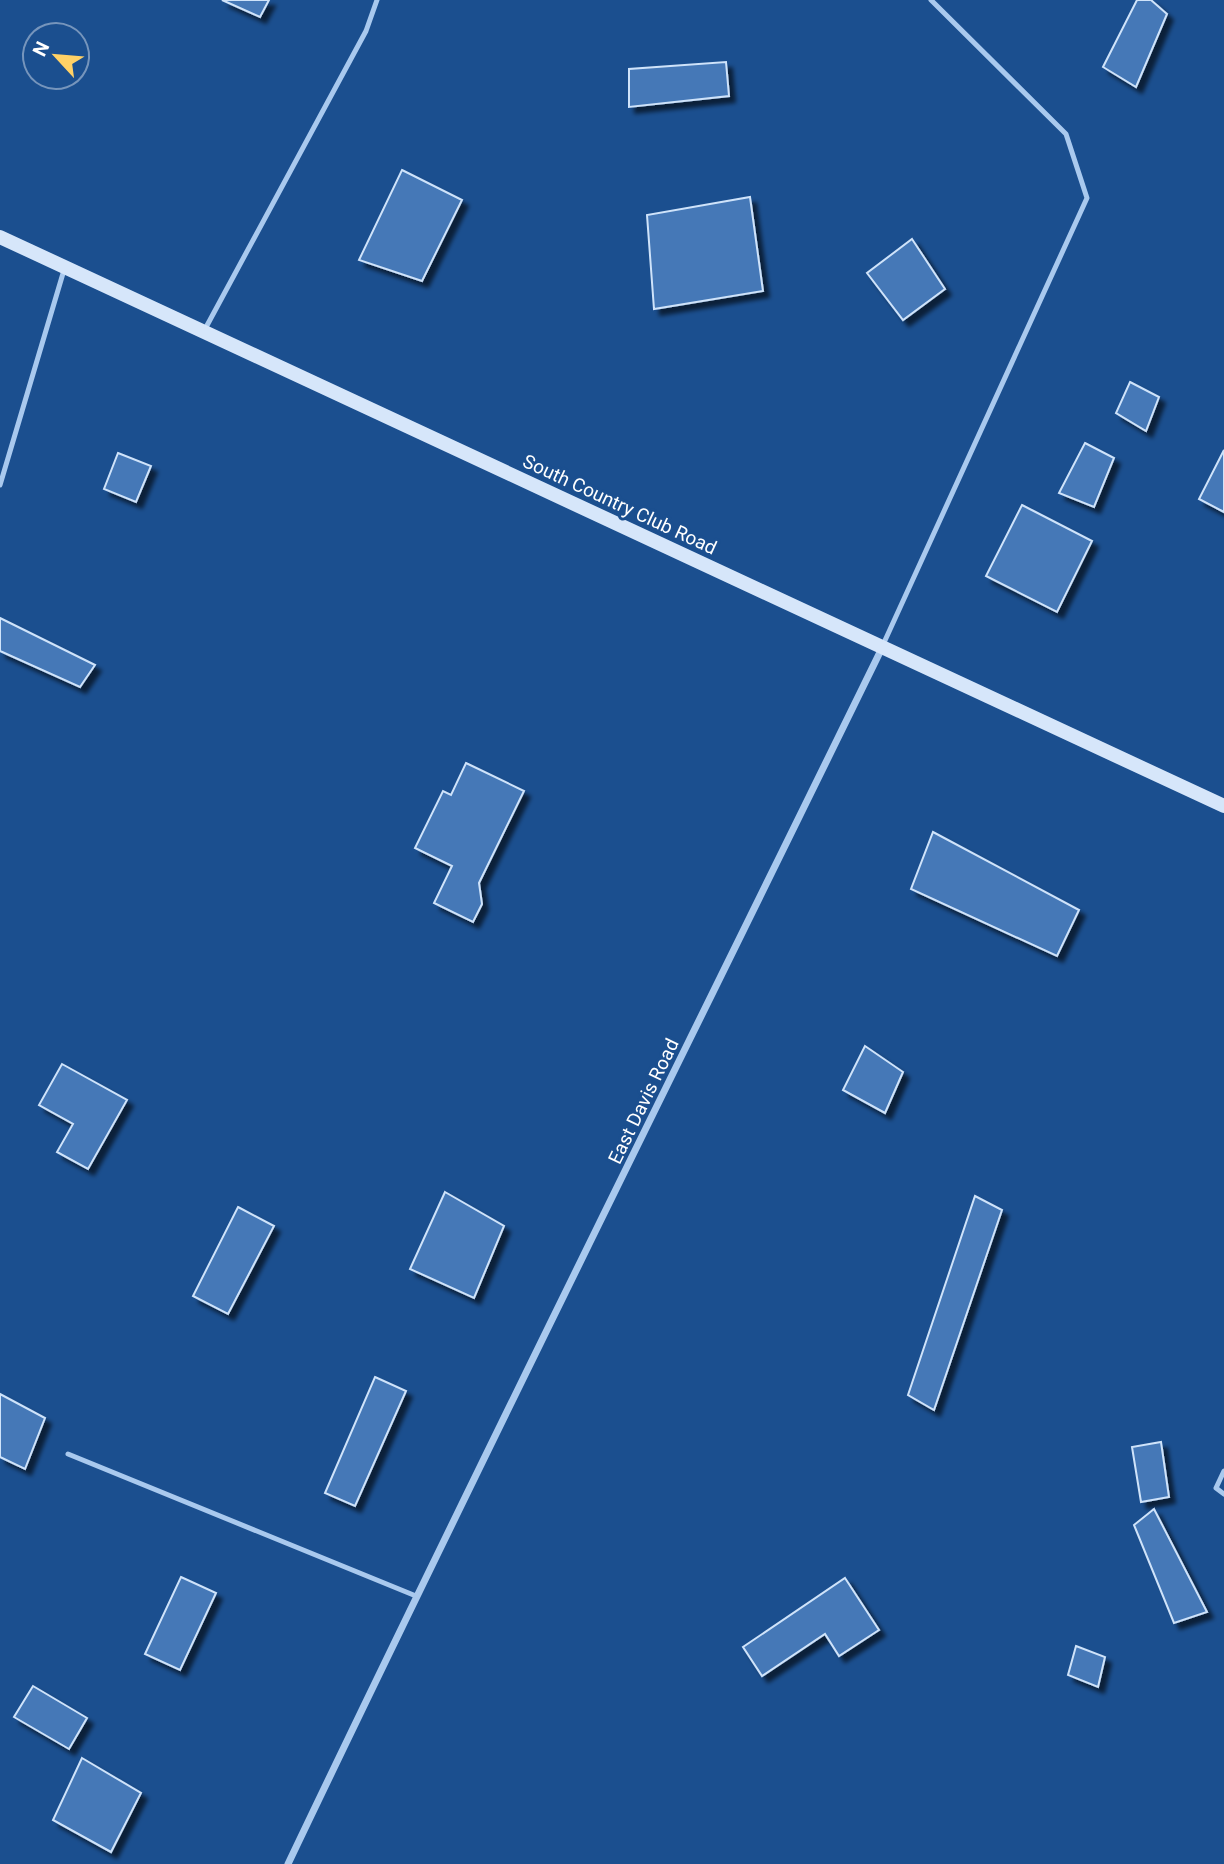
<svg xmlns="http://www.w3.org/2000/svg" width="1224" height="1864" viewBox="0 0 1224 1864" font-family="Roboto,sans-serif">
<defs>
<filter id="shadow"><feDropShadow dx="6" dy="6" stdDeviation="2" flood-color="#0009"/></filter>
</defs>
<rect width="100%" height="100%" fill="#1b4f8f"/>
<g fill="#4478b7" stroke="#cfe3fa" stroke-width="2" filter="url(#shadow)">
<polygon points="222,0 269,0 260,17"/>
<polygon points="1137,0 1151,0 1167,14 1136,87 1103,67"/>
<polygon points="726,62 729,96 629,107 629,69"/>
<polygon points="402,170 462,200 422,281 359,260"/>
<polygon points="750,197 763,291 654,309 647,215"/>
<polygon points="912,239 945,289 903,320 867,273"/>
<polygon points="1130,382 1159,397 1146,431 1116,413"/>
<polygon points="1085,443 1114,458 1094,507 1059,493"/>
<polygon points="1224,450 1224,512 1199,499"/>
<polygon points="118,453 151,466 136,502 104,489"/>
<polygon points="1022,505 1092,541 1057,612 986,576"/>
<polygon points="0,618 95,665 80,687 0,651"/>
<polygon points="466,763 524,791 479,883 482,904 473,922 434,903 452,866 415,848 443,791 451,795"/>
<polygon points="933,832 1079,910 1057,956 911,889"/>
<polygon points="865,1046 903,1072 885,1113 843,1090"/>
<polygon points="62,1064 127,1100 88,1169 57,1152 73,1124 39,1105"/>
<polygon points="445,1192 504,1226 474,1298 410,1269"/>
<polygon points="975,1196 1002,1210 934,1410 908,1395"/>
<polygon points="238,1207 274,1226 228,1314 193,1296"/>
<polygon points="375,1377 406,1391 355,1506 325,1493"/>
<polygon points="0,1394 45,1418 25,1469 0,1457"/>
<polygon points="1161,1442 1169,1497 1141,1502 1132,1447"/>
<polygon points="1154,1509 1207,1612 1174,1623 1134,1525"/>
<polygon points="181,1577 216,1593 180,1670 145,1654"/>
<polygon points="845,1578 879,1630 839,1656 825,1634 762,1676 743,1647"/>
<polygon points="1076,1646 1105,1657 1098,1687 1068,1675"/>
<polygon points="33,1686 87,1718 69,1749 14,1717"/>
<polygon points="82,1758 141,1793 111,1852 53,1820"/>
</g>
<g fill="none" stroke-linecap="round" stroke-linejoin="round">
<g stroke="#a9c9ee" stroke-width="5">
<polyline points="204,331 366,31 377,0"/>
<polyline points="0,485 64,270"/>
<polyline points="882,647 1087,198 1066,134 931,0"/>
<polyline points="68,1454 416,1596"/>
<polyline points="1224,1471 1216,1488 1224,1494"/>
</g>
<path stroke="#a9c9ee" stroke-width="7" d="M288,1864C482,1457 684,1053 882,648"/>
<polyline stroke="#d6e6fa" stroke-width="14" points="0,237 1224,806"/>
</g>
<g text-anchor="middle" stroke-width="6" stroke-linejoin="round" paint-order="stroke">
<g font-size="19" fill="#fff" stroke="#1b4f8f">
<text transform="translate(620 504) rotate(25)" y="7">South Country Club Road</text>
<text transform="translate(643 1101) rotate(-64)" y="7">East Davis Road</text>
</g>
</g>
<g transform="translate(56 56) rotate(296)"><circle r="33" fill="#1b4f8f" stroke="#7695bc" stroke-width="2"/>
<path d="M0-5L12 26L0 18L-12 26Z" fill="#ffd166"/>
<text y="-10" font-size="19" font-weight="bold" text-anchor="middle" fill="#ffffff">N</text>
</g>
</svg>
